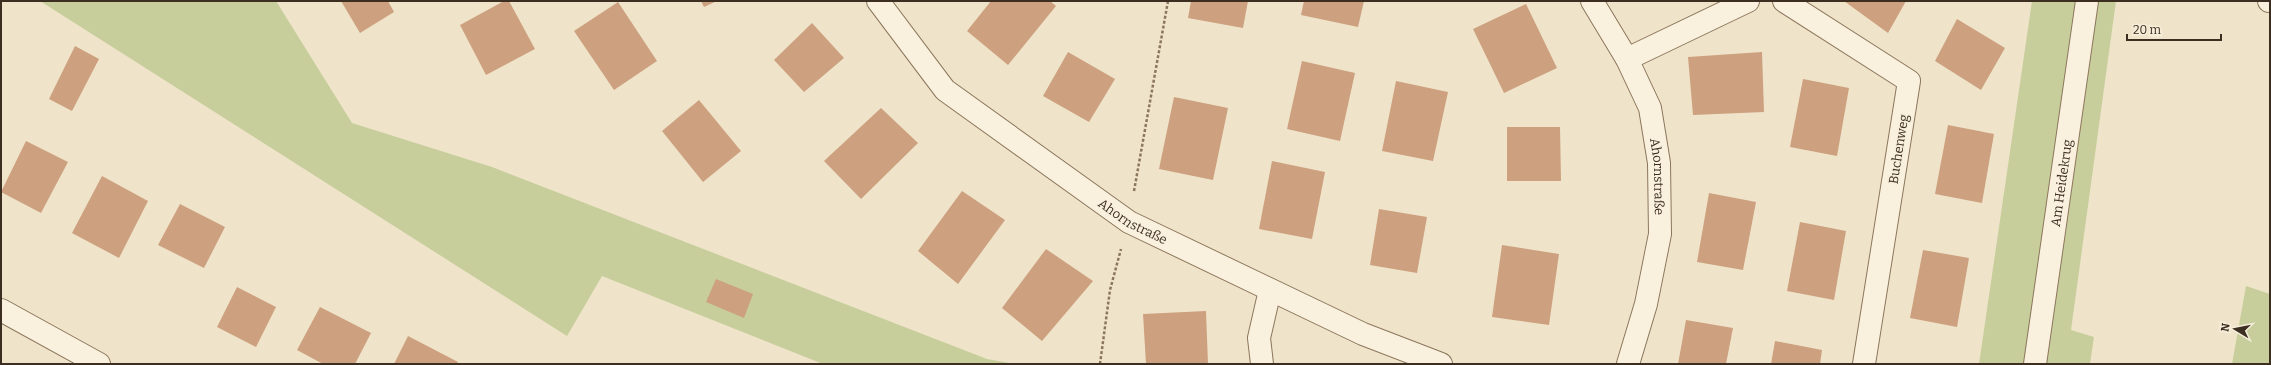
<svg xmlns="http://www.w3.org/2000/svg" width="2271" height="365" viewBox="0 0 2271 365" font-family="Bitter,serif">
<rect width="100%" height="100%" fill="#efe4c9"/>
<g fill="#c7ce9c">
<polygon points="40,1 276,1 352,123 492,167 987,359 1015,364 823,364 602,276 567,336"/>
<polygon points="2032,1 2116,1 2071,330 2094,337 2090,364 1979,364"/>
<polygon points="2246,286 2270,294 2270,364 2232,364"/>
</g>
<g fill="#cda07f">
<polygon points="341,1 388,1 394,12 360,33"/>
<polygon points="504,1 509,1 535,49 486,75 460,25"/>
<polygon points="701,1 717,1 704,7"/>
<polygon points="991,1 1050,1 1056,6 1008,65 967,31"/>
<polygon points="1191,1 1248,1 1243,28 1188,18"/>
<polygon points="1304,1 1364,1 1358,27 1301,15"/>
<polygon points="1844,1 1906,1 1888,33"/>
<polygon points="618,2 657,61 614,90 574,31"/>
<polygon points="1526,4 1557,68 1504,93 1473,29"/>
<polygon points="1957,19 2005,48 1981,90 1935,61"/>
<polygon points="812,23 844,58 804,92 774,60"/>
<polygon points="75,46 99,59 72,111 49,99"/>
<polygon points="1068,52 1115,79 1089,122 1043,96"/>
<polygon points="1762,52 1764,112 1693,115 1688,57"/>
<polygon points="1302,61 1355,73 1340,141 1287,129"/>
<polygon points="1803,79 1849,88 1837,156 1790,147"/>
<polygon points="1396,81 1448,92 1433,161 1382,151"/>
<polygon points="1174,97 1228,108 1213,180 1159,169"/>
<polygon points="699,100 741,151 703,182 662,131"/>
<polygon points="881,108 918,143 861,199 824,161"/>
<polygon points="1948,125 1994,134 1982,203 1935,194"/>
<polygon points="1507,127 1560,127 1561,181 1507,181"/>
<polygon points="26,141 68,162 41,213 1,192"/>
<polygon points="1272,161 1325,172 1312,239 1259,229"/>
<polygon points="102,176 148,201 119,258 72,233"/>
<polygon points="962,191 1005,220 958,284 918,251"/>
<polygon points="1709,193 1756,202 1743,270 1697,262"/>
<polygon points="180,204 225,227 204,268 158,245"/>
<polygon points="1379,209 1427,217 1417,273 1370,265"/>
<polygon points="1800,222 1846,231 1834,300 1787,291"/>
<polygon points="1502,245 1559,254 1549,325 1492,317"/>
<polygon points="1046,249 1093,281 1042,341 1002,308"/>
<polygon points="1923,250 1969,258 1957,327 1910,318"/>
<polygon points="716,279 753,294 744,318 706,302"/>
<polygon points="237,287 276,307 256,347 217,327"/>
<polygon points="320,307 371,333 355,364 323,364 297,350"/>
<polygon points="1206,311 1208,364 1146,364 1143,314"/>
<polygon points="1686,320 1733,328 1726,364 1678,364"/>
<polygon points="408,336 458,362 457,364 394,364"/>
<polygon points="1775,341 1822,350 1820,364 1771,364"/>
</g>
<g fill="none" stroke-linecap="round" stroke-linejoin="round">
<defs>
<g id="minor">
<path id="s1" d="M878,1L945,90L1129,222L1363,334L1441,364"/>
<path id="s2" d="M1592,1L1627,59L1650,108L1659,163L1660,234L1646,304L1628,364"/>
<polyline points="1784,1 1909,81 1864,364"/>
<polyline points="2269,1 2270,1"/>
<polyline points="1627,59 1748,1"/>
<polyline points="1,310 99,364"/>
<polyline points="1262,364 1259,338 1270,290"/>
<path id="s3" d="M2035,364L2087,1"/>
</g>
</defs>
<use href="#minor" stroke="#8c765d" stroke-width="24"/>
<g stroke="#8c765d" stroke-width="2.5" stroke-dasharray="3 2" stroke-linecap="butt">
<polyline points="1134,191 1168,1"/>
<polyline points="1100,364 1110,290 1121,249"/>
</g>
<use href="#minor" stroke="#f9f1dd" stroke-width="22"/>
</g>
<g text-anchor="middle" stroke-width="3" stroke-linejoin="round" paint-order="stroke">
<g font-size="13" fill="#3c2e21" stroke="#f6eed9">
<text transform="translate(1898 149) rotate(-81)" y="5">Buchenweg</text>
<text dy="5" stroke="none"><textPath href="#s2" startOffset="191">Ahornstraße</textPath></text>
<text dy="5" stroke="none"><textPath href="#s3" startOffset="183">Am Heidekrug</textPath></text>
<text dy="5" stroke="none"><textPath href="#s1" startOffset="341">Ahornstraße</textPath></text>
</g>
</g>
<rect width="2271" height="365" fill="none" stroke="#3c2e21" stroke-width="4"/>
<g transform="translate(2235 329) rotate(280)" stroke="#f6eed9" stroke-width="3" paint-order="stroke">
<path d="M0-3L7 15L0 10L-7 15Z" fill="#3c2e21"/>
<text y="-6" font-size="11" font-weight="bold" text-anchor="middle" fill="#3c2e21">N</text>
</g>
<path d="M2127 34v6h94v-6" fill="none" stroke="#3c2e21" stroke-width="2"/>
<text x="2133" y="34" font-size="12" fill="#3c2e21" stroke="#f6eed9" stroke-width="3" paint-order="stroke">20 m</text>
</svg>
